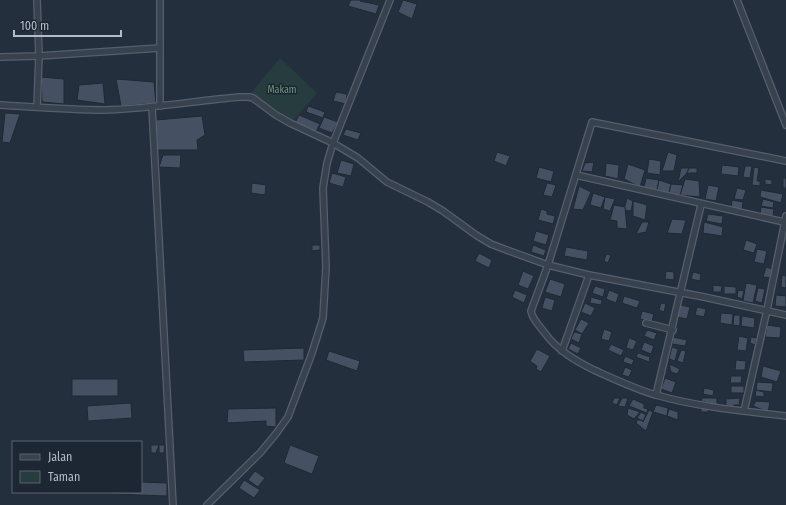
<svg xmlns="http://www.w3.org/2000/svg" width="786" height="505" viewBox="0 0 786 505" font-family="'Fira Sans Condensed',sans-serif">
<rect width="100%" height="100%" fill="#242f3e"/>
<polygon fill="#263c3f" points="280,58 317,93 293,121 251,93"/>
<g fill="#455162" stroke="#1f2835">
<polygon points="351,0 360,0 360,1 379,5 376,14 348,6"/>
<polygon points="403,0 417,4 412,19 398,12"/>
<polygon points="41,77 64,79 64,104 42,102"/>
<polygon points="116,79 154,82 156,103 121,106"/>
<polygon points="103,83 105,104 77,100 79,85"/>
<polygon points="336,92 347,94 346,104 333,101"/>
<polygon points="308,106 325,112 323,118 306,112"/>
<polygon points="5,113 20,114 10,143 2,142"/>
<polygon points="299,115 320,124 315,133 295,123"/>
<polygon points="202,116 205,135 197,140 198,150 157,150 156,120"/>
<polygon points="324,117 338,122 332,133 319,128"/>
<polygon points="346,129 361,133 358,140 343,135"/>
<polygon points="497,152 510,156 506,166 494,161"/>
<polygon points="668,152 677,155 674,171 662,171"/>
<polygon points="163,155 181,155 180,168 159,167"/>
<polygon points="649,159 661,161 660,175 647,173"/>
<polygon points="341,160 354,164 351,176 337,173"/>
<polygon points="594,162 592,172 582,171 585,163"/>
<polygon points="606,163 619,165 618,179 605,176"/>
<polygon points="628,164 645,170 640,187 624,179"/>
<polygon points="722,165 739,167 738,176 721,174"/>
<polygon points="745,166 752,166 750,178 743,177"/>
<polygon points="539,167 554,171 551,182 536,178"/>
<polygon points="754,167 759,168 757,181 760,181 760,186 752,185"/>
<polygon points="681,168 689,168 687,173 678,182"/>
<polygon points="689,168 697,168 697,173 687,173"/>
<polygon points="332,173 346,177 343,187 329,183"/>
<polygon points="646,178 659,180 657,190 644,187"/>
<rect x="783" y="178" width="3" height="10"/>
<polygon points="685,179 699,181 700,197 680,195"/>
<polygon points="765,179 772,180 772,185 765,184"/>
<polygon points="659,180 671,184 669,193 657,190"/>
<polygon points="252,183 266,185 265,195 251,193"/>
<polygon points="547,183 556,185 552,197 543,195"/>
<polygon points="671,184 683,185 680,195 669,193"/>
<polygon points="708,185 719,187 716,201 705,199"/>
<polygon points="579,186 591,192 583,210 573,209"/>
<polygon points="737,188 746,190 743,200 734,199"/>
<polygon points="761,190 783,194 781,203 760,197"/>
<polygon points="593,193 605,197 601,208 590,205"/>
<polygon points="605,197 615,199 610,211 603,209"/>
<polygon points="627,198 633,201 631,211 624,210"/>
<polygon points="763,199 774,202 773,208 761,206"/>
<polygon points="732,200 743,202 742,210 731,208"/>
<polygon points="633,201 647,205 645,220 633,216"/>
<polygon points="614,205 625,207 627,229 617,228 617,221 610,220"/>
<polygon points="761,207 774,209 773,216 760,214"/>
<polygon points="541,209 547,211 547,214 555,216 553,224 538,220"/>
<polygon points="708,214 723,216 722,224 706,221"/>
<polygon points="672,219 686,220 682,234 667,233"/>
<polygon points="642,222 649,222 646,232 636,234"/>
<polygon points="704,222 723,227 722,236 703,233"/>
<polygon points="536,231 549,235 546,245 533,241"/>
<polygon points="746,240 757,244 754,253 743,250"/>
<polygon points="312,245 320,245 320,250 312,251"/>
<polygon points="533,245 546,250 544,256 531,252"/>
<polygon points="566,247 588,251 587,260 564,256"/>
<polygon points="757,249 767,251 764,264 754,262"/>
<polygon points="479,253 492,260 489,268 475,261"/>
<polygon points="606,254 611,255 608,263 604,261"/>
<polygon points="766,267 772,269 770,278 763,277"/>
<polygon points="523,271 534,276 528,289 518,285"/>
<polygon points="666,271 674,272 674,280 665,279"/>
<polygon points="693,272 701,274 700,281 691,279"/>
<polygon points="782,275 786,276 786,288 781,287"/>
<polygon points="550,279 565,284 561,297 545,292"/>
<polygon points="746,283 757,285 753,303 743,301"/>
<polygon points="713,285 722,286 721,292 713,292"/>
<polygon points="595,286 605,289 603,297 592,293"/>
<polygon points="724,286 736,287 736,294 724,294"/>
<polygon points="758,288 765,289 762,303 755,301"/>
<polygon points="515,290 527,295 524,303 512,297"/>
<polygon points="609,290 619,294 616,303 606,299"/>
<polygon points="738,290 744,291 742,299 737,297"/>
<polygon points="776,295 786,296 786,307 775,306"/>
<polygon points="624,296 640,301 637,308 622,303"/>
<polygon points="545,297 555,300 552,311 542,308"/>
<polygon points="591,297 602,300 601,305 590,303"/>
<polygon points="585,303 595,308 591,316 581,312"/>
<polygon points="661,303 666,304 664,312 659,310"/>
<polygon points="680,305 690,307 687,319 677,317"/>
<polygon points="697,307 706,309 704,317 695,315"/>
<polygon points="642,311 654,314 652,321 640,319"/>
<polygon points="721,313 733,314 732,325 720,323"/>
<polygon points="734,315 740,315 740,326 733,325"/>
<polygon points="742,316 755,318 754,328 741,326"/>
<polygon points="581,319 589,323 582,334 575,330"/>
<polygon points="767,325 781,327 780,338 765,337"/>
<polygon points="604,329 612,332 609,341 601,339"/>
<polygon points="647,330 657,333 654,340 644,336"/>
<polygon points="574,332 582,334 579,343 571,339"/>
<polygon points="739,336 748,338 746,351 737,350"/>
<polygon points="673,337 687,340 685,346 672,344"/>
<polygon points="751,337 757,338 755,345 750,343"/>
<polygon points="629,338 637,341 633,350 626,348"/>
<polygon points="644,342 654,346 651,354 641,350"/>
<polygon points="571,343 581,348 578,354 568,349"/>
<polygon points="611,344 624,350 621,356 608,350"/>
<polygon points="672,347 678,349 675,361 669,359"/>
<polygon points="304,348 304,360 244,362 243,350"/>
<polygon points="537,349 550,356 541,372 536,369 537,366 530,361"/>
<polygon points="681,350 686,351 683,363 677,361"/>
<polygon points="329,351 360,361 357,371 326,360"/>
<polygon points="638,353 650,357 649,362 636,357"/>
<polygon points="625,356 634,360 632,365 623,362"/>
<polygon points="736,360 746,361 745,370 735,370"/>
<polygon points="669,364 680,369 677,374 671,372"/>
<polygon points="763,366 781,371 777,382 761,377"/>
<polygon points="625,367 632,370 629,377 622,375"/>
<polygon points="731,376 742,376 741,383 730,383"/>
<polygon points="665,378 676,382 672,393 661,389"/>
<rect x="72" y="379" width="46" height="17"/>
<polygon points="757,382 773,383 772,392 756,390"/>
<rect x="731" y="386" width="13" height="7"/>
<polygon points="704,388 714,390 713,396 703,394"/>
<polygon points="756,390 764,392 764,397 755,396"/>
<polygon points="614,398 620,398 617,405 612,403"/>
<polygon points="622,398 628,398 625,407 618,406"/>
<polygon points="702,398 717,398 717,405 701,401"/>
<polygon points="740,398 739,405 734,405 733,408 726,405 726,399"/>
<polygon points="633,399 644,404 644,408 648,409 647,413 629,406"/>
<polygon points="756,401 770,402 768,412 753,406"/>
<polygon points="131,403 132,418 88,421 87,406"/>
<polygon points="656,405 668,408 667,416 653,412"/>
<polygon points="703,406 709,408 708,412 700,412"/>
<polygon points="276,408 276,427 266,426 266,421 227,423 228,409"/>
<polygon points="628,408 640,412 634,419 627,415"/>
<polygon points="669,409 678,412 678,420 667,416"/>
<polygon points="649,410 653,412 646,431 636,423 637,420 641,420 643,422"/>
<polygon points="641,412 646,415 643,421 637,418"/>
<polygon points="151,445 159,445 156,453 151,453"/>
<polygon points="159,445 165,445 164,453 159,453"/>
<polygon points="290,445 319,456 312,474 284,463"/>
<polygon points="255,471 265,478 258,487 248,480"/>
<polygon points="244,480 260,490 254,498 239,488"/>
<polygon points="141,482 167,483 167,496 111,494 111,492 141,492"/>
</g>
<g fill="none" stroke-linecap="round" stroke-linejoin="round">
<defs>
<g id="minor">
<polyline points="37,0 39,56 37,107"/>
<polyline points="737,0 786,125"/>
<polyline points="0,57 39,56 160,48"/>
<path d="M0,105C34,107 69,110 103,110C149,109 194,101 239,97H249L253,98L276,115L290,123L333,143L358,158L387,182L428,202L443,211L476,235L491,244L504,249L548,265L589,275L704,297L786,315"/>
<polyline points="160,106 160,0"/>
<polyline points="152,107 173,505"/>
<path d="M786,161L592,122L548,265L531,311C532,319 539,325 544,332C557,350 574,360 594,370C614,379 635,389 656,395C698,407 743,411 786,416"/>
<polyline points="576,175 784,222"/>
<polyline points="646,323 673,330"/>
<polyline points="562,351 589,275"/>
<polyline points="656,395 701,205"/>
<polyline points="744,411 767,310 786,216"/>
<polyline points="207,505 260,453 275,435 288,417 312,353 323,318 326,267 323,188 327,163 333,143 390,0"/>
</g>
</defs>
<use href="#minor" stroke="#565f6c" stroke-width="8"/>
<use href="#minor" stroke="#38414e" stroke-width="5.5"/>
</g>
<g text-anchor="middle" stroke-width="3" stroke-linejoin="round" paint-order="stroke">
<g font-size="10" fill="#6b9a76" stroke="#1d2633">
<text x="282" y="93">Makam</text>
</g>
</g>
<rect x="12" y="441" width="130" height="52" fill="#1d2633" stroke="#59626f"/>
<rect x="20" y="454" width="20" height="6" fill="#38414e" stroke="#59626f"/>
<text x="48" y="461" font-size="12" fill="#b4bcc9">Jalan</text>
<rect x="20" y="471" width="20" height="12" fill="#263c3f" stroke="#59626f"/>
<text x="48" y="481" font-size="12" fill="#b4bcc9">Taman</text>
<path d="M14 30v6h107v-6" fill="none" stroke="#b4bcc9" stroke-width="2"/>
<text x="20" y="30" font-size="12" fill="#b4bcc9" stroke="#1d2633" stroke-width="3" paint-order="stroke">100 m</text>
</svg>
